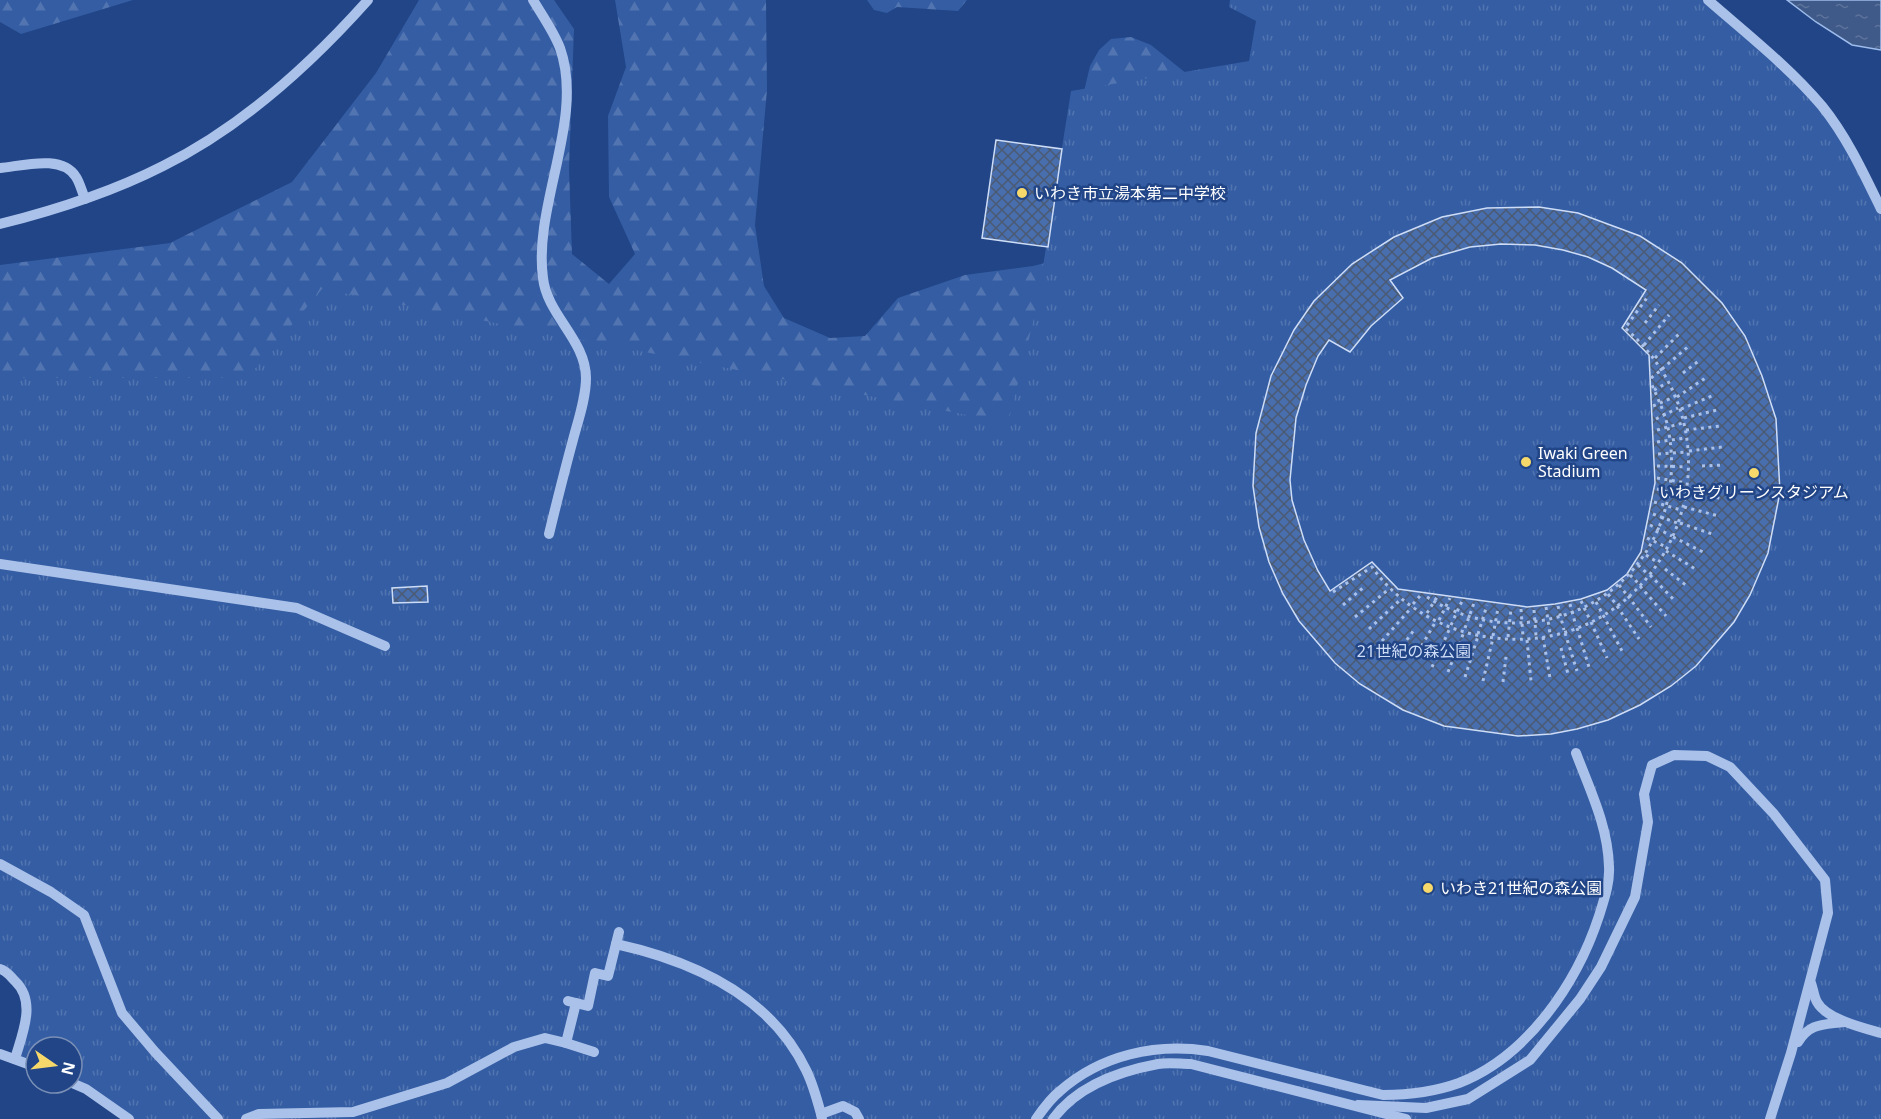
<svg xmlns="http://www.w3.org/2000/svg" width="1881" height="1119" viewBox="0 0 1881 1119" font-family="'Noto Sans','Noto Sans JP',sans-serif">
<defs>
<pattern id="forest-firs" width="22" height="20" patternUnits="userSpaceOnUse" patternTransform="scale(1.5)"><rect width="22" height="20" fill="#345da3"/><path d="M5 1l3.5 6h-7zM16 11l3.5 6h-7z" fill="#5275b1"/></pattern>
<pattern id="park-tufts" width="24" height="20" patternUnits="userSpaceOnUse" patternTransform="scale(1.5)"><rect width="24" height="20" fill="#345da3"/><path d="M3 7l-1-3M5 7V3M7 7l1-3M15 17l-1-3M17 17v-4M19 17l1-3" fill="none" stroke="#5275b1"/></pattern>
<pattern id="water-ripples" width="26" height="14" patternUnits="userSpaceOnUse" patternTransform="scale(1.5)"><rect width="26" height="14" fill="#3f5a89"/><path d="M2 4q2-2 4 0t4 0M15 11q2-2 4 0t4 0" fill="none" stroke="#5c739b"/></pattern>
<pattern id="building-cross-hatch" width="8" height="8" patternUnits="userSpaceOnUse" patternTransform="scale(1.5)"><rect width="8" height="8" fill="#496eae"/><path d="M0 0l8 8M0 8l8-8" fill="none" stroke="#4b5a73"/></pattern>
</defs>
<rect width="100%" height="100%" fill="#214586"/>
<g fill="url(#forest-firs)">
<polygon points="0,0 133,0 21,34 0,22"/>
<polygon points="419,0 554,0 574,29 569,168 572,254 609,284 635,254 609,197 608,116 626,67 615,0 766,0 767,90 755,225 764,286 784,318 830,338 865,336 898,298 965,275 1033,266 1056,260 1082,100 1090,66 1099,50 1111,39 1131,37 1151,45 1187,74 1131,445 0,430 0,265 170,243 292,182 376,73"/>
<polygon points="867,0 967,0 958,11 897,7 887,13 874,10"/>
</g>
<polygon fill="url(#park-tufts)" points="1230,0 1708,0 1822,107 1881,209 1881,1119 129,1119 72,1083 72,1047 36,1047 36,1067 15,1059 28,1012 22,987 0,969 0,378 247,378 322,289 1008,423 1036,310 1071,91 1249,61 1256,21 1229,7"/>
<polygon fill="url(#water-ripples)" stroke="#9dbbeb" stroke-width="1.5" points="1787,0 1881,0 1881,50 1852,45 1816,22"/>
<g fill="url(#building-cross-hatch)" stroke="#ceddf7" stroke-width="1.5" fill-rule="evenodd">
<polygon points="996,140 1062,149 1048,247 982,238"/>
<path d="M1539,207L1578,213L1640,236L1682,263L1722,303L1745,336L1762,376L1776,419L1780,492L1768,553L1750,595L1734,622L1696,666L1671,686L1640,705L1608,720L1577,729L1551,734L1518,736L1444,726L1403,710L1360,684L1335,663L1299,621L1283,594L1269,562L1259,527L1253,486L1256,433L1271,376L1294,330L1314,301L1352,264L1394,237L1442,217L1487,208ZM1501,244L1535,245L1563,250L1588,257L1612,268L1646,290L1622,328L1649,355L1655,483L1641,552L1627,574L1607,590L1581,599L1555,604L1527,607L1398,589L1372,562L1330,591L1318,571L1304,540L1292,500L1290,480L1296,418L1306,385L1318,356L1329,340L1350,352L1371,326L1403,298L1390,280L1432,258L1470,247Z"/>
<polygon points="427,586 428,602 393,603 392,588"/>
</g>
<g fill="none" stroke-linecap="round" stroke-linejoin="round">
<g stroke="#aac1ea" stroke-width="3" stroke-dasharray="3 4.5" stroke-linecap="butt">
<polyline points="1645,323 1659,305"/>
<polyline points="1644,345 1669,315"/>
<polyline points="1655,358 1681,332"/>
<polyline points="1662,369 1690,345"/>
<polyline points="1683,373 1700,360"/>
<polyline points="1651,378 1660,371"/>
<polyline points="1654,390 1667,383"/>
<polyline points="1677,397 1707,377"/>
<polyline points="1653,406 1674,397"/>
<polyline points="1681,409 1714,395"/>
<polyline points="1684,418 1717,410"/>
<polyline points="1656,419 1678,408"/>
<polyline points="1657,430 1683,423"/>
<polyline points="1686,430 1720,426"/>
<polyline points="1657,442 1685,438"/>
<polyline points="1689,451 1722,447"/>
<polyline points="1658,454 1687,452"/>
<polyline points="1657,466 1687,467"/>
<polyline points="1702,466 1723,465"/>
<polyline points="1657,478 1686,483"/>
<polyline points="1657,489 1684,496"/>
<polyline points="1687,491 1723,499"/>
<polyline points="1654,502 1681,510"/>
<polyline points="1684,507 1719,516"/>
<polyline points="1653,514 1677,523"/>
<polyline points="1680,523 1715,535"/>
<polyline points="1650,525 1672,536"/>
<polyline points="1673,537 1705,553"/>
<polyline points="1647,538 1666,547"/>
<polyline points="1666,551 1697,570"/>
<polyline points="1646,555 1657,562"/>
<polyline points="1638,565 1648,574"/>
<polyline points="1665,569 1687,586"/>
<polyline points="1630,575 1639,584"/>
<polyline points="1650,575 1676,602"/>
<polyline points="1619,585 1627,595"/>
<polyline points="1640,586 1666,616"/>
<path d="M1333,592L1372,567C1397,602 1435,626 1476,635C1657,673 1764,449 1625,328L1649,295"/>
<polyline points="1608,594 1616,604"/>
<polyline points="1628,596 1651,627"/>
<path d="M1427,597C1458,617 1494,626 1531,622C1628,612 1687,522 1668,428C1665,413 1658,399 1652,385"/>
<polyline points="1581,601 1590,620"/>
<polyline points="1596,602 1602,613"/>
<polyline points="1413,604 1420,596"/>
<polyline points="1570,604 1576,626"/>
<polyline points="1343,605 1365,586"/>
<polyline points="1558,606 1564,630"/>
<polyline points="1617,606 1639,639"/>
<polyline points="1546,607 1550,634"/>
<polyline points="1521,609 1523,637"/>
<polyline points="1534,610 1536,636"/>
<polyline points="1427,613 1437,597"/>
<polyline points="1603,615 1622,651"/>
<polyline points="1355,617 1389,589"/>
<polyline points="1439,620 1450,598"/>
<polyline points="1591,622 1607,658"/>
<polyline points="1451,625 1462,601"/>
<polyline points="1465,628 1474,603"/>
<polyline points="1577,628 1589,667"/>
<polyline points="1369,629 1401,599"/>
<polyline points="1565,633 1577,671"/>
<polyline points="1478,634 1487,605"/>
<polyline points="1493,636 1498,608"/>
<polyline points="1508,637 1511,609"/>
<polyline points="1543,637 1550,678"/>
<polyline points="1527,640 1531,681"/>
<polyline points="1382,641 1412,607"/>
<polyline points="1561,648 1568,674"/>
<polyline points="1398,652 1414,630"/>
<polyline points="1414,659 1436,621"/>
<polyline points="1432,667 1450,628"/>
<polyline points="1448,672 1464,632"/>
<polyline points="1465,677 1478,636"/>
<polyline points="1483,681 1493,638"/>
<polyline points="1503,682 1506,657"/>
</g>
<g stroke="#aac1ea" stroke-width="10">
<path d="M533,0C542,15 554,32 560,48C585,119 533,205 543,278C547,315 586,340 586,378C586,397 579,418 574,436C565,469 557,501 549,534"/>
<path d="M1708,0C1747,34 1789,67 1822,106C1847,137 1864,174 1881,209"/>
<path d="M0,168C22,166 62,154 76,177C80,183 82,192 85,199"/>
<path d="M0,224C56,210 112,192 163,166C242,127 310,65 368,0"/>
<polyline points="0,564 297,608 385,646"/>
<polyline points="0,864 51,892 84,915 122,1013 155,1052 218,1119"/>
<path d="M619,932L616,944C693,961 770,995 806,1070C813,1084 817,1099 821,1114"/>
<path d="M0,969C7,971 10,976 15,981C37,1002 22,1034 15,1059"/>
<path d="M1811,983C1813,988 1814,997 1817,1002C1826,1019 1863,1028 1881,1033"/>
<polyline points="568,1001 588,1006 595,973 608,976 616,944"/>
<polyline points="576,1003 566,1043 594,1052"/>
<path d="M1798,1042C1810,1023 1822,1025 1844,1022"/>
<polyline points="0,1054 36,1067"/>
<polyline points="72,1083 86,1089 129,1119"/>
<polyline points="1358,1105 1426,1108 1468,1099 1530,1060 1580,999 1601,967 1635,897 1648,822 1644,794 1652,765 1674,755 1707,756 1730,767 1774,814 1825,880 1828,913 1791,1053 1770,1119"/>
<polyline points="246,1119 259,1114 353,1112 447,1083 514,1047 545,1038 566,1043"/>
<polyline points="822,1119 821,1114 843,1106 855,1112 859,1119"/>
<path d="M1036,1119C1043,1109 1050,1099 1060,1091C1101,1055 1155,1043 1208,1051L1383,1095C1409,1095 1434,1092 1459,1083C1528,1056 1577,983 1599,916C1604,900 1610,883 1609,867C1608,826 1590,790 1576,753"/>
<path d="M1053,1119C1077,1086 1120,1071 1158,1064C1169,1062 1180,1064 1191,1064L1406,1119"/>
</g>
</g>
<g fill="#f7d96b" stroke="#214586" stroke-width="2">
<circle cx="1022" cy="193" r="6"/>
<circle cx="1526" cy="462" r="6"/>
<circle cx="1754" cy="473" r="6"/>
<circle cx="1428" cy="888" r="6"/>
</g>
<g text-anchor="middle" stroke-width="5" stroke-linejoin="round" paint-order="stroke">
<g font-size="16" fill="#fff" stroke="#214586" text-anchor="start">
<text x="1034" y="199">いわき市立湯本第二中学校</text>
<text x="1538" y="459">Iwaki Green<tspan x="1538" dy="18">Stadium</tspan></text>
<text x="1754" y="498" text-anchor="middle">いわきグリーンスタジアム</text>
<text x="1440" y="894">いわき21世紀の森公園</text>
</g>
<g font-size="16" fill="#ceddf7" stroke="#214586">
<text x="1414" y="657">21世紀の森公園</text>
</g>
</g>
<g transform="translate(54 1065) rotate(104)"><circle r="28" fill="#214586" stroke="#7a8fb6" stroke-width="1.5"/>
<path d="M0-4.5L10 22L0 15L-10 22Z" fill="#f7d96b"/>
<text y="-9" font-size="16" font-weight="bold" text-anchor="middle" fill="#ffffff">N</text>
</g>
</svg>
